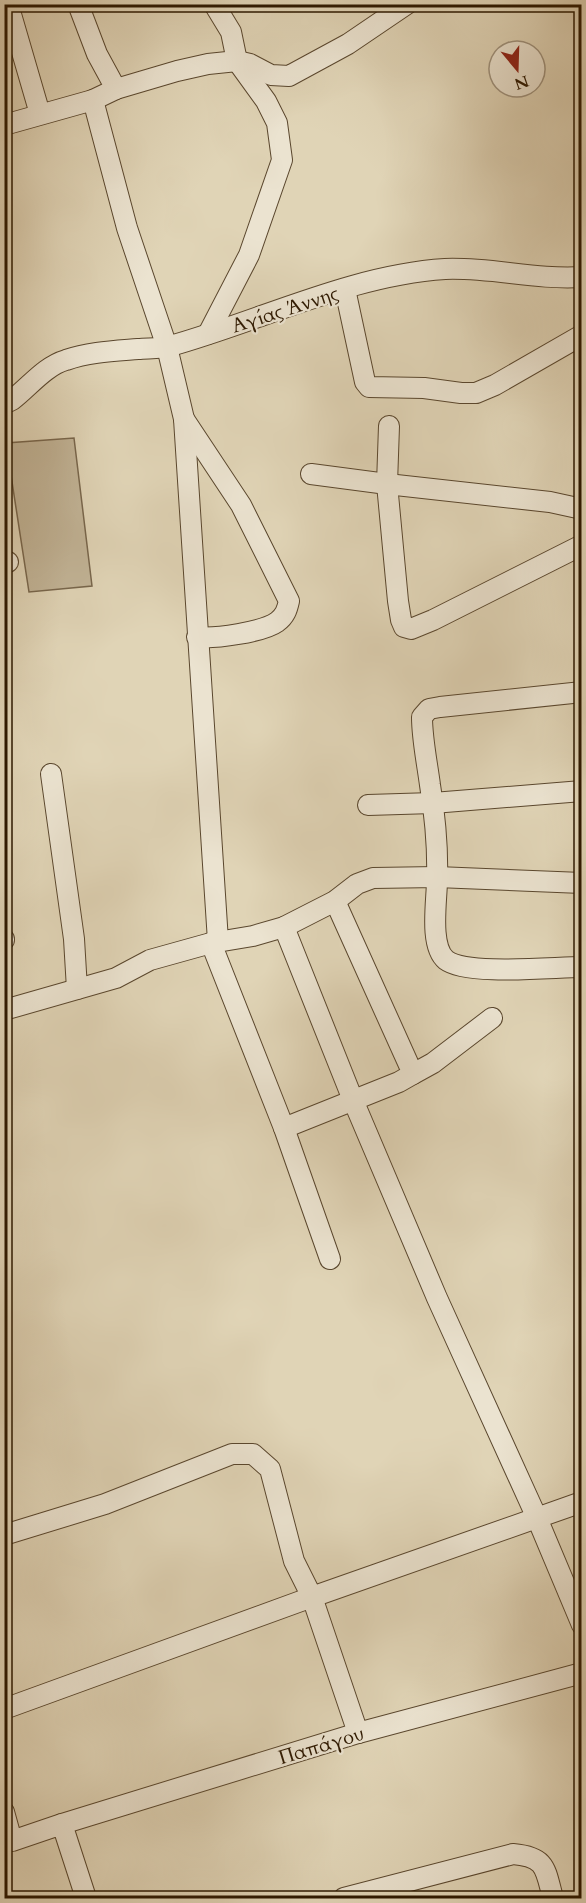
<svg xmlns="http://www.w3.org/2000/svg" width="586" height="1903" viewBox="0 0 586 1903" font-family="Cardo,serif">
<rect width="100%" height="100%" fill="#e0d4b6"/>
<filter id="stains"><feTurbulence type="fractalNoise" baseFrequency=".00333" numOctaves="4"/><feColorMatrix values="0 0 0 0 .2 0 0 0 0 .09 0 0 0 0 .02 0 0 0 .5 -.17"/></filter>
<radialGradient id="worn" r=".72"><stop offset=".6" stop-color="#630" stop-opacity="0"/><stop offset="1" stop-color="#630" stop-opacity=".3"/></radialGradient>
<polygon fill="#c2b497" stroke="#78664c" stroke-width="1.5" points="74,438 92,586 29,592 6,443"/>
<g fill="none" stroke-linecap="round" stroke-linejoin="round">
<defs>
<g id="minor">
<polyline points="8,4 40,114"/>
<polyline points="78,4 97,54 116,89"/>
<polyline points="93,100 127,228 167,347 184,419 218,941"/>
<polyline points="4,125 93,100 116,89 177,71 208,64 237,61 250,64 271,75 289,76 348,44 407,4"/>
<polyline points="345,289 365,382 369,387 424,388 461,393 476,393 495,385 582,335"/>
<polyline points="208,334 249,255 282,160 277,123 266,101 237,61 231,32 214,4"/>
<path d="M4,404L12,400C29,387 45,366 66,360C89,352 114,351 138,349C148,348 160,349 170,346C260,321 351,275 445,269C491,267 535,280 582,277"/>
<path d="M184,419L241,505L289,601C287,610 285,616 277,622C263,632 215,639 197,637"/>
<polyline points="389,426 387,484 398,601 401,620 404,627 411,629 433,620 582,545"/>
<polyline points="311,474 387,484 550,502 582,509"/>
<polyline points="4,562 8,562"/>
<path d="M582,692L440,707L429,709L422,717C422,739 427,762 430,785C435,816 438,849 437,880C437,900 429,946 446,960C467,976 553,967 582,967"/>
<polyline points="51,774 74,939 77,989"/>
<polyline points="368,805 433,803 582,791"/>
<polyline points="284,927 353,1100 437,1298 537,1518 582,1625"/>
<polyline points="4,939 4,940"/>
<polyline points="211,943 284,1128 399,1082 413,1074 335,901"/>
<polyline points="4,1010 116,978 150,960 211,943 253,936 284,927 335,901 357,884 373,878 437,877 582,883"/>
<polyline points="413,1074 433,1063 492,1018"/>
<polyline points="284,1128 330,1259"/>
<polyline points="4,1535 105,1504 232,1454 253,1454 270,1469 294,1561 312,1597 582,1502"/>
<polyline points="4,1709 312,1597 358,1733"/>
<polyline points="4,1812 12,1841 62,1824 86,1898"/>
<polyline points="62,1824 358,1733 582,1673"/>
<path d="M344,1898L513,1854C547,1857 545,1869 553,1898"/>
</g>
</defs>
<use href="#minor" stroke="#5a472e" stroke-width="22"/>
<use href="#minor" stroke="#ebe3d0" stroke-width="20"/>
</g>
<g text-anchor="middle" stroke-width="4.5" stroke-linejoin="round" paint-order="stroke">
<g font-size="20" fill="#2d1800" stroke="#ebe3d0">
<text transform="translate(285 309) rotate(-18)" y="7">Αγίας Άννης</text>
<text transform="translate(321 1745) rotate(-17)" y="7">Παπάγου</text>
</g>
</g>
<rect width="586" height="1903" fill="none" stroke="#e0d4b6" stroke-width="24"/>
<rect x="6" y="6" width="574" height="1891" fill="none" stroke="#2d1800" stroke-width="3"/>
<rect x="12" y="12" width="562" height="1879" fill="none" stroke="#2d1800" stroke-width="1.5"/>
<g transform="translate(517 69) rotate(161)"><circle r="28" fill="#ebe3d0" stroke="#9f927d" stroke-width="1.5"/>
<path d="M0-4.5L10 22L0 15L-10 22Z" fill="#8f2418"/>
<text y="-9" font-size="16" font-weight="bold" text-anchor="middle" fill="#2d1800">N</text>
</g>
<rect width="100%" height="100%" filter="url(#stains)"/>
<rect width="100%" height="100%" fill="url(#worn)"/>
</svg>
